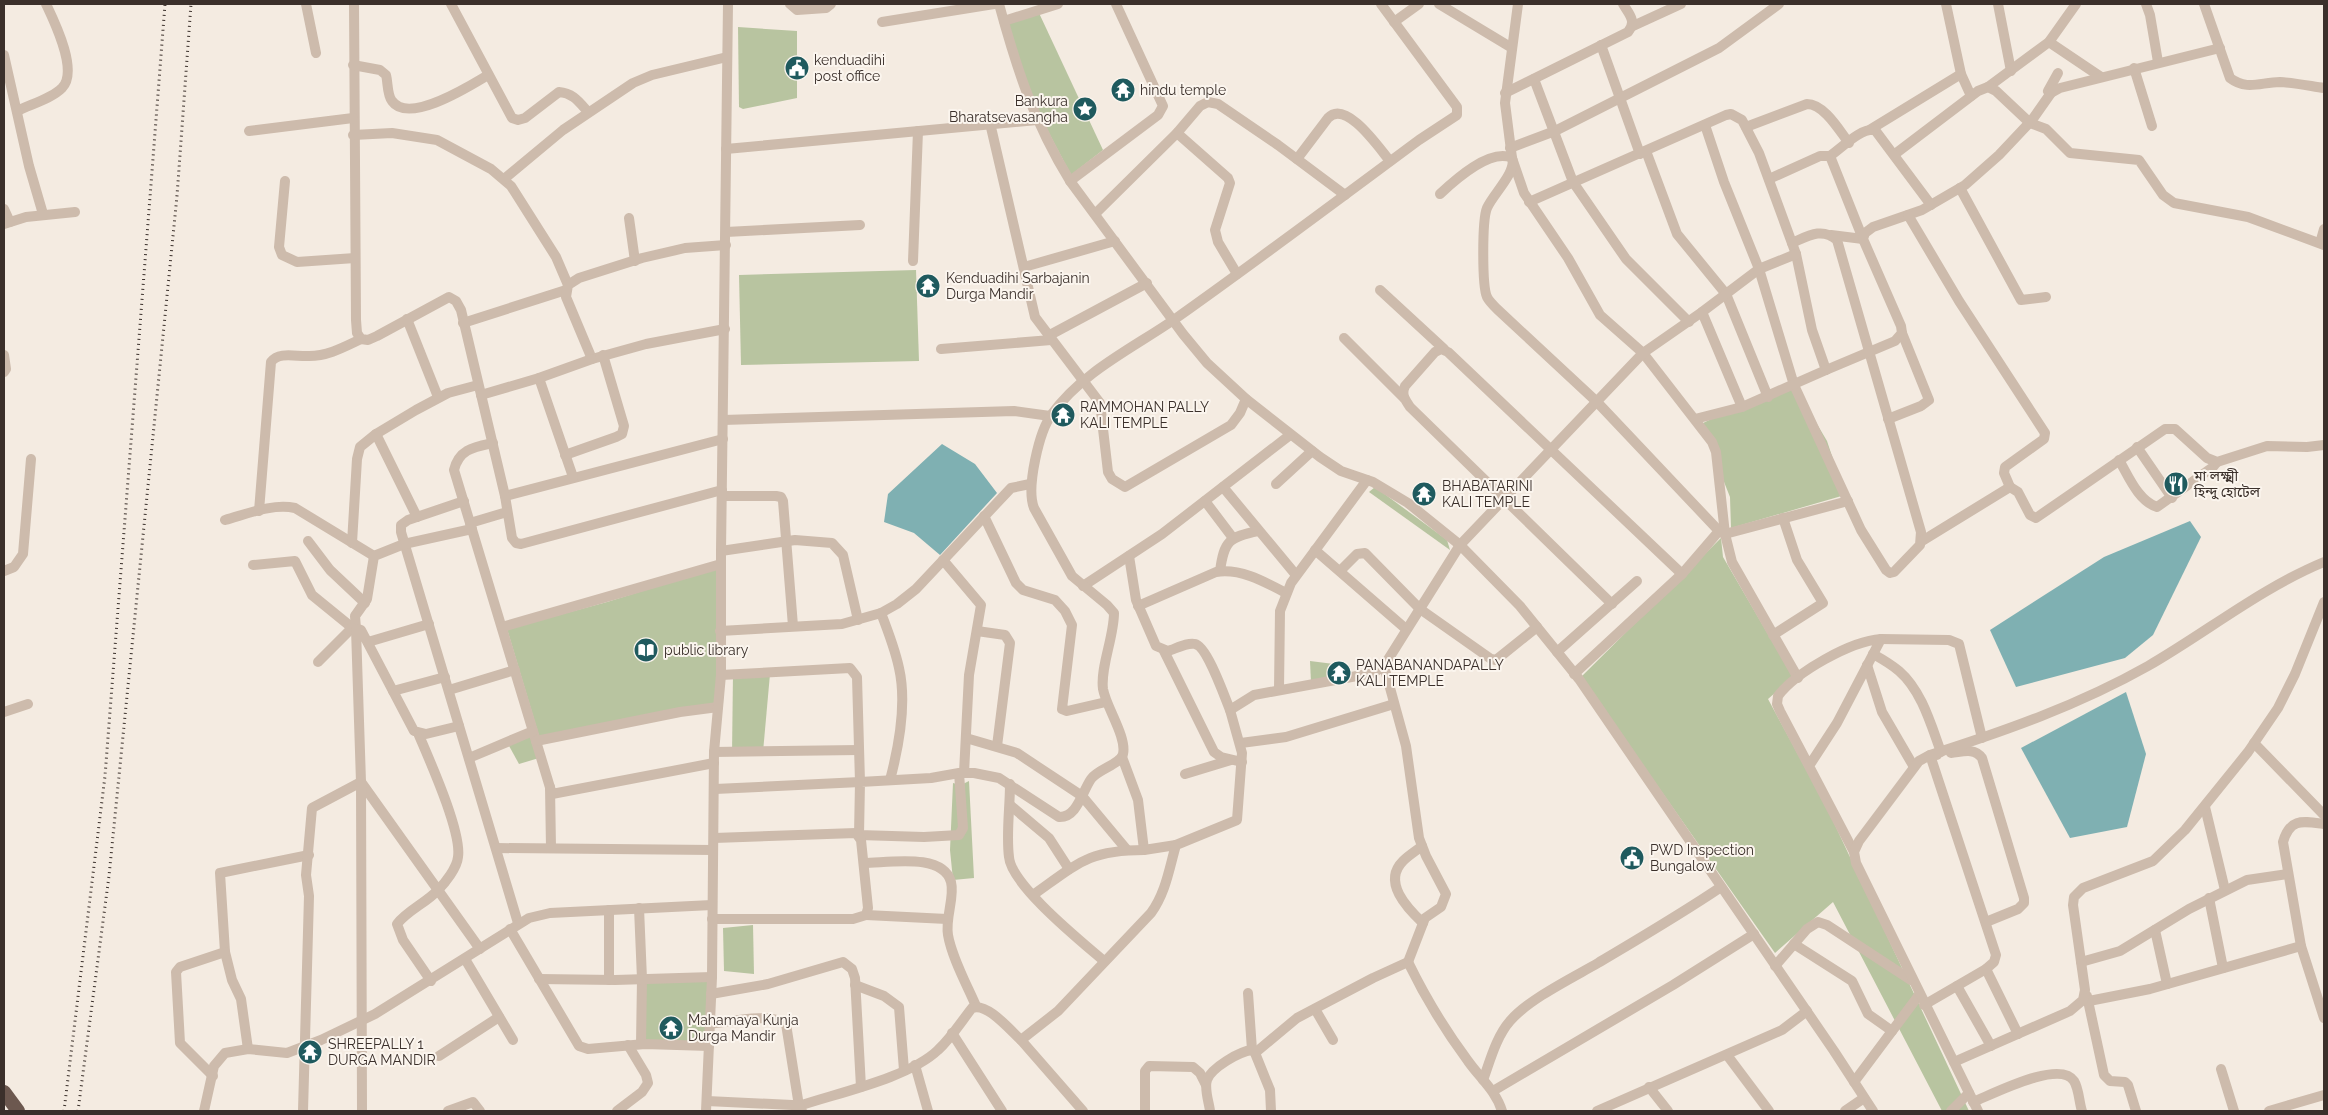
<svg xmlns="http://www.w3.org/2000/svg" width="2328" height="1115" viewBox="0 0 2328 1115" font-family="Raleway,'Noto Sans Bengali',sans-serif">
<rect width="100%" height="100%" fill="#f4ebe1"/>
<g fill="#b8c4a0">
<polygon points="1039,13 1103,150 1071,175 1042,120 1020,63 1008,22"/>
<polygon points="738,27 797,31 797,98 743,109 739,107"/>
<polygon points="916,270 919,361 741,365 739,275"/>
<polygon points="1794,385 1827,441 1845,495 1731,528 1730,497 1701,424 1759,396"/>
<polygon points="1375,487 1447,540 1450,550 1369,492"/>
<polygon points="1721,538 1723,557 1793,677 1768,699 1827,808 1969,1111 1942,1111 1833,902 1775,953 1581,677"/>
<polygon points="726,565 723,704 539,736 507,629 607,602"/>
<polygon points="1310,661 1350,666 1349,678 1311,682"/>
<polygon points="733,674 770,674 763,752 732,754"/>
<polygon points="532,734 539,758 519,764 508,744"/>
<polygon points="969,781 974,878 953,880 950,850 953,783 961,785"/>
<polygon points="753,925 754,974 724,971 723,928"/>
<polygon points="715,977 707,1044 643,1042 644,981"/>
</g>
<g fill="#7fb0b2">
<polygon points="942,444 975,464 997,493 940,555 914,533 884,522 888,494"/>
<polygon points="2190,521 2201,537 2153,635 2125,658 2016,687 1990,630 2104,557"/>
<polygon points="2126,692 2146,754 2127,827 2070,838 2021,748"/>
</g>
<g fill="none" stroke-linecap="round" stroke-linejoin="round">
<g stroke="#cdbbac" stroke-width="10">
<polyline points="306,4 316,53"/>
<polyline points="354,4 356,320 357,333 361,339 368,340 377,336 449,297 456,301 461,310 505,496 723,439"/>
<path d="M451,4L512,118L518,120L525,118L559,92C573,93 579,102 588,112"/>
<polyline points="790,4 797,10 826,8 831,4"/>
<path d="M999,4C1017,70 1034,122 1070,181L1183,334L1207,363L1246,399L1320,457L1341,471L1373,482L1408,503L1460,545L1520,606L1579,679L1834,1051L1873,1111"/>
<polyline points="1439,4 1512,48"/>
<polyline points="1518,4 1505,103 1512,158 1524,193 1568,258 1600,315 1643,353 1712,442 1716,452 1725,534 1732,562 1798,678"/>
<polyline points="1946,4 1961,74 1971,96"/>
<polyline points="1998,4 2011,71"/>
<polyline points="2146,4 2150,15 2158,62"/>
<path d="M2204,4L2230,78C2247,91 2261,82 2280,82C2295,83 2310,86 2324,88"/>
<polyline points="1004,21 1058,4"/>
<polyline points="882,22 994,4"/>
<polyline points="1394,22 1419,4"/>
<polyline points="1633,26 1681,4"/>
<polyline points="2049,42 2101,77"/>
<polyline points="1601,45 1640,154"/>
<polyline points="4,55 29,166 43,214"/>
<path d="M353,65L380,70L386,75C388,82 387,95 392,101C409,125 471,85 488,75"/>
<polyline points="2134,68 2152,126"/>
<polyline points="1534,79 1573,182 1626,259 1689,322"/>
<polyline points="1988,87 2049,42 2076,4"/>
<path d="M1505,93L1628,32C1637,21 1629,14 1623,4"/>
<polyline points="2051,93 2048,91 2058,73"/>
<path d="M17,111C31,104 51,99 62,88C79,71 54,21 46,4"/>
<polyline points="990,123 1035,317 1100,403 1108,472 1112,479 1125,487 1231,425 1240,413 1246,399"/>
<path d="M1705,125L1724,182L1759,269L1794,385L1861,530L1886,570L1890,573L1894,572L1920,545L1921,532L1837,240C1822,227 1808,236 1792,243"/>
<path d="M1746,127L1807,104C1824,104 1839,130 1849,143"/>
<polyline points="1871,129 1961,74"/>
<polyline points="249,131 353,118"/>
<polyline points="1177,133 1228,178 1230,183 1215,230 1218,242 1237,274"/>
<polyline points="353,135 392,133 437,140 491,169 511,186 556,257 568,285"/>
<polyline points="1510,148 1555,131 1719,48 1779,4"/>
<polyline points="726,149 1037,120"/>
<polyline points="1646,151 1677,234 1726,294 1768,397"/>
<polyline points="1895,154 1978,91 1988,87 1996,91 2030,123 2046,129 2070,153 2139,160 2163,195 2174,203 2248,217 2324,245"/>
<path d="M1830,156C1842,148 1860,128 1875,130L1931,205"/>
<path d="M1297,159L1328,118C1346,99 1379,148 1390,161"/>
<polyline points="504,179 563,130 633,83 652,75 727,57"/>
<polyline points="1769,179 1820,156 1830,156 1863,239 1831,235"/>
<polyline points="285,181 279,247 282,255 297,262 355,258"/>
<polyline points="1070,181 1158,115 1163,106 1116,4"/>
<polyline points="1960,188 2021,300 2046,297"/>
<path d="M1440,194C1455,180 1490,148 1512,158C1517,172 1493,194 1487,208C1482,220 1482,286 1487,297C1489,301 1493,305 1497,309L1597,402L1719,531L1682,574L1448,352L1441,349L1435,352L1405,386C1401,395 1405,399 1410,407L1612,604"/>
<polyline points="1529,202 1726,115 1731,114 1742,120 1759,153 1796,254 1812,330 1826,370 1895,341 1902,333 1901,326 1863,239 1865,233 1873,227 1922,210 1965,185 1999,155 2032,120 2051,93 2060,88 2220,48"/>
<polyline points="4,209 10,222"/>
<polyline points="1095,214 1177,133 1200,106 1208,102 1218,104 1278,145 1345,195"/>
<polyline points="1908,215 1959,301 2045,433 2044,439 2005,467 2004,473 2010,487"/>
<polyline points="629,218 635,261"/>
<polyline points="4,224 26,217 75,212"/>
<polyline points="726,232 860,225"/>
<polyline points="2320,243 2324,229"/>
<polyline points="913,261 918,131"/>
<polyline points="1024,267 1115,241"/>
<polyline points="1380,290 1444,349"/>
<polyline points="407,319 438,397"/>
<polyline points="463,323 566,290"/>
<polyline points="725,329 646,344 592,359 566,297 568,285 579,278 642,258 685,248 726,245"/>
<polyline points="1048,336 1147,283"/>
<polyline points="1344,338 1404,398"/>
<polyline points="941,349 1051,340"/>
<polyline points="4,355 6,369 4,372"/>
<polyline points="539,378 573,477"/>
<polyline points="481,395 539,378 592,359"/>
<polyline points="1742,407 1826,370"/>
<polyline points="1695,419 1742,407 1702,312"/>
<polyline points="1888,419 1921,406 1929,400 1902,333"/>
<polyline points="723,420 1014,411 1050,416"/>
<polyline points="376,434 417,517"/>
<path d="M493,443C474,447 459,449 454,470L552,794L714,763"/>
<polyline points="2137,447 2172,498"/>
<polyline points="565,455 616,437 622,434 624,426 603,355"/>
<path d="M2119,460C2128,475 2138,501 2157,507L2213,467L2217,462"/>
<polyline points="1276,484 1312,451"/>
<polyline points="1223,487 1296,575"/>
<polyline points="505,496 512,538 516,543 521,544 722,490"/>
<polyline points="722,496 776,496 781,497 783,501 793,626"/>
<polyline points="464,501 408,520 401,525 401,532 518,923"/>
<polyline points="1205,501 1233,538"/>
<path d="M259,511L271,362C279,351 297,357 309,356C328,356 344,347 361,339"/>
<polyline points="984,516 1016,583 1023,590 1055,600 1065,611 1072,625 1062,709 1067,711 1106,702"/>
<path d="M225,520C247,514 273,503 295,508L374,556"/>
<polyline points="470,523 507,512"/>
<polyline points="1719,531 1725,534 1848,501"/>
<polyline points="308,541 330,570 365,603"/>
<polyline points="1922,541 2010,487 2018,492 2030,515 2036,518 2165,429 2175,429 2207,458 2217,462 2267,446 2307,447 2324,445"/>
<polyline points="352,543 357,459 360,447 376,434 416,410 448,393 478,385"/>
<polyline points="1315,550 1406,629"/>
<polyline points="721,551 795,540 832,543 843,555 858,620"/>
<path d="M1129,556L1136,600L1156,646L1168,651C1175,649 1188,642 1195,644C1207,646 1225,698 1230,710L1254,695L1373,673L1384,666L1460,545L1643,353L1702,312L1759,269L1796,254"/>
<polyline points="943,560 981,605 969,675 964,773"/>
<polyline points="253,565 295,561 312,595 355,630"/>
<polyline points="4,571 14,567 23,554 31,459"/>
<path d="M1220,571C1224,541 1229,537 1258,531"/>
<polyline points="1340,571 1357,554 1365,553 1420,609 1491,659 1496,660 1537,627"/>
<polyline points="1083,586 1162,534 1290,435"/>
<path d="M1138,606L1216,572C1241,568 1265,582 1286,593"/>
<path d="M881,613C888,631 895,649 899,668C907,703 899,746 890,780"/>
<polyline points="502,627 721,564"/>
<polyline points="356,629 355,616 367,599 374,556 404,544 472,529"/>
<polyline points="720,631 842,624 881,613 897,604 916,589 1011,488 1030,484"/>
<polyline points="977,631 1005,635 1010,643 997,746"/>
<polyline points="1773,635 1823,603 1797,560 1783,518"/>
<polyline points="1881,639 1949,640 1959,644 1982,738"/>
<polyline points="368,642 429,624"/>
<polyline points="1164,651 1214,752 1221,757 1242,762"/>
<polyline points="1557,652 1637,581"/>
<path d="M1873,654C1882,659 1892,665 1899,671C1922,691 1931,725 1941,752"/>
<polyline points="318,662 352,628"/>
<polyline points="1867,665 1882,712 1914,767"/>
<polyline points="1574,674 1682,574"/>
<polyline points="1279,689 1280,611 1291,583 1367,480"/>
<polyline points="449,690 515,670"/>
<polyline points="393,691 445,677"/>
<polyline points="4,712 28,704"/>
<path d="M418,733C429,759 462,832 458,857C457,868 445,883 438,890C426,903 408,910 397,924L403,940L431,981"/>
<polyline points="966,738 1017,753 1082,796 1127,850"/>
<polyline points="536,741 680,712 718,707"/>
<polyline points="1241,743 1286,737 1394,704"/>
<polyline points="2254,743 2324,815"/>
<polyline points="714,752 859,750"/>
<path d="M1951,753C1962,752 1974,747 1982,758L2024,898V903L2018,909L1986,922"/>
<polyline points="1122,757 1138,800 1144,850 1176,845"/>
<polyline points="469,758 533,731"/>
<path d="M1809,766L1780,711L1777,704L1778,696C1796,672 1851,641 1881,639L1837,723L1809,766L1854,852"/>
<path d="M959,773L963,828L959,835L924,837L859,835L860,782L931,778L959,773H974L999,778L1059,817C1077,818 1082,792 1091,779C1098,769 1121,764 1123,754C1127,737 1106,707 1103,689C1100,668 1114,637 1114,613L1107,605L1072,576L1034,508C1026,488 1039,431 1052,414C1082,372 1133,348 1175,319C1257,261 1338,200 1419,140L1457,115V107L1381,4"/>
<polyline points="1185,774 1231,760"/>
<path d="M1010,784C1010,808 1006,834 1009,857C1011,885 1082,942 1104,961"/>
<polyline points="550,787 551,848"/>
<polyline points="715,789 860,782 857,677 850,668 721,675"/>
<polyline points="1010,805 1049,838 1069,869"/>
<polyline points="2205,807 2225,890"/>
<path d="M2324,824C2302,821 2290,818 2283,842L2301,946L2324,1018"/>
<path d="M1422,846C1416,851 1409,855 1403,861C1382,882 1407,908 1423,923"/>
<polyline points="496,848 713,850"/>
<path d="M864,863C887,863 943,852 951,882C955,897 945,918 948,935C952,958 967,985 976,1006"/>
<path d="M1033,895C1077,864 1088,850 1144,850"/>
<polyline points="2209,898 2223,968"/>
<polyline points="639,908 642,979 641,1044"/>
<polyline points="609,910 609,980"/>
<polyline points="866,915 947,919"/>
<polyline points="712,919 853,919 866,915 868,908 861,840 856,833 714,838"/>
<polyline points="510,929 579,1046 588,1049 645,1044 709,1046"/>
<polyline points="2155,930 2167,984"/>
<polyline points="1794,944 1852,981 1868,1014 1892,1031"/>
<polyline points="465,959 513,1040"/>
<path d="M1408,962C1425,997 1445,1030 1468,1061C1480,1078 1496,1091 1502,1111"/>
<polyline points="2081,962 2120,951 2189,909 2247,880 2288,874"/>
<polyline points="1775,966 1807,929 1818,922 1827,925 1911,980"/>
<polyline points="1986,969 2018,1034"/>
<polyline points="539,979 615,980 712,977"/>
<polyline points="855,985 884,996 899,1007 904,1070"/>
<polyline points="1957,986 1991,1046"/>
<polyline points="1248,993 1252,1050"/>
<polyline points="711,994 768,984 843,962 852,969 855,978 861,1087"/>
<polyline points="2087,996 2104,1075 2110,1081 2125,1082 2128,1085 2136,1111"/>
<polyline points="2089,1001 2150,989 2301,946"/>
<polyline points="1924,1005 1986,969 1994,962 1996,955 1930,755 1937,755"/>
<polyline points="1315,1009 1333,1040"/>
<path d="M710,1024C730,1022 769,1012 786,1024L799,1106C837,1093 909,1078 938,1050C951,1038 961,1022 972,1008C987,1002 1010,1030 1021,1040L1058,1011L1151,913C1166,892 1169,869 1176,845L1237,820L1242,753L1230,710"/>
<polyline points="952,1033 1002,1111"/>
<polyline points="1021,1040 1083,1111"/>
<polyline points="248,1049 241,999 232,980 225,952 220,873 309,855"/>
<polyline points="1255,1053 1297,1018 1373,978 1408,962 1425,918 1441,907 1446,894 1426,856 1419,838 1406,746 1384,666"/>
<polyline points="1727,1055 1769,1111"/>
<polyline points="439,1056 499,1017"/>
<polyline points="1954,1062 2070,1011 2083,1000 2085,990 2073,905 2074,897 2083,888 2153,861 2185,830 2248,752 2278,708 2295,674 2324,602"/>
<polyline points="915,1065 928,1111"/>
<polyline points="2221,1069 2234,1111"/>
<polyline points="213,1076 180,1043 176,972 180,967 225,952"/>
<path d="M1483,1080C1490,1061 1496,1037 1510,1021C1529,999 1572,978 1598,963C1640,938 1681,914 1721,887"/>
<polyline points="1854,1082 1919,995"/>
<polyline points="1649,1087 1668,1111"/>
<polyline points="1493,1091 1673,985 1754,934"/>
<polyline points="707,1101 792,1105 799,1106 802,1111"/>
<path d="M1973,1102C1993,1094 2060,1059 2074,1081C2079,1089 2079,1102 2082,1111"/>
<polyline points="204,1111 214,1066 225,1053 248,1049 287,1053 321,1040 375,1014 529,918 550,913 712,905"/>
<polyline points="303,1111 309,896 306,875 312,808 361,782 480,949"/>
<polyline points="362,1111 361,782 356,629 361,630 414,731 426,734 459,726"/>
<polyline points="448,1111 473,1102 480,1111"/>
<polyline points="617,1111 642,1092 648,1083 646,1075 628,1045"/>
<polyline points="706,1111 712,977 714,752 721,675 721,551 728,4"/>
<polyline points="1145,1111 1145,1071 1149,1066 1193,1067 1200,1073 1206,1085"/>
<path d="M1210,1111C1209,1102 1204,1089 1207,1080C1211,1068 1240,1051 1252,1050L1255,1053L1270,1090L1271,1111"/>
<polyline points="1597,1111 1782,1030 1807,1011"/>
<polyline points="1845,1111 1864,1098"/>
<polyline points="1951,1111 1969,1093"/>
<path d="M1978,1111L1856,863L1854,852L1859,841L1919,761L1930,755C2005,731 2079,705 2148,666C2207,632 2261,588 2324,562"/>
<polyline points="2269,1111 2324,1095"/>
</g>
<polyline stroke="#6c584f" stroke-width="14" points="4,1092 18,1111"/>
<g stroke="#3b302b" stroke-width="3" stroke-dasharray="1 4" stroke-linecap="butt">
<polyline points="64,1111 105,776 165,4"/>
<polyline points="78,1111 109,876 177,196 191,4"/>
</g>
</g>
<defs>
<symbol id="civic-disc" viewBox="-11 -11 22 22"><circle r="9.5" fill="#1f5a5e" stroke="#fbf5ee"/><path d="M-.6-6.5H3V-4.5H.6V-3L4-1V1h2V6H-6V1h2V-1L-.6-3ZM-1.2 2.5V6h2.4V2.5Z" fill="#fff"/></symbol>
<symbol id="temple-disc" viewBox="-11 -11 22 22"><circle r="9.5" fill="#1f5a5e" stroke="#fbf5ee"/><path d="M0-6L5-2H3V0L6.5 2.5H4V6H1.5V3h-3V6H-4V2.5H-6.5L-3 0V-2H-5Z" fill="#fff"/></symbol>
<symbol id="sight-disc" viewBox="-11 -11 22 22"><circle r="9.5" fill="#1f5a5e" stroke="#fbf5ee"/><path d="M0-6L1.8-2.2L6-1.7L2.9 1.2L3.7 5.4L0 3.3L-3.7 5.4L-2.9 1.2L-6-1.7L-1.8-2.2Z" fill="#fff"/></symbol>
<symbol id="restaurant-disc" viewBox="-11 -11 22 22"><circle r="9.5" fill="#1f5a5e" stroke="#fbf5ee"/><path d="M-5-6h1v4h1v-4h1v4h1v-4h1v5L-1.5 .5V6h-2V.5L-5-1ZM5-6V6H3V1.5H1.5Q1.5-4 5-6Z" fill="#fff"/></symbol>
<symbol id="library-disc" viewBox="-11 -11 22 22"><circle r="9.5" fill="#1f5a5e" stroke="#fbf5ee"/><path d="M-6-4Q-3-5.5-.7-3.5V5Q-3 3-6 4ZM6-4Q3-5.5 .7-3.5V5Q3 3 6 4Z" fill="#fff"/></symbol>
</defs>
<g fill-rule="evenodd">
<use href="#civic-disc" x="783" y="54" width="28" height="28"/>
<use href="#temple-disc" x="1109" y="76" width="28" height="28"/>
<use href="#sight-disc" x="1071" y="95" width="28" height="28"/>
<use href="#temple-disc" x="914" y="272" width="28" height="28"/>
<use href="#temple-disc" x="1049" y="401" width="28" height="28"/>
<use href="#restaurant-disc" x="2162" y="470" width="28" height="28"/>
<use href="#temple-disc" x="1410" y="480" width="28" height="28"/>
<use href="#library-disc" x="632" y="636" width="28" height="28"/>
<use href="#temple-disc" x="1325" y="659" width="28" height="28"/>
<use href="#civic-disc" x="1618" y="844" width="28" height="28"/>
<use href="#temple-disc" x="657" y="1014" width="28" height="28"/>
<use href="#temple-disc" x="296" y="1038" width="28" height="28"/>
</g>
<g text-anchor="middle" stroke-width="4" stroke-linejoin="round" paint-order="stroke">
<g font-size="14" fill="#3b302b" stroke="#fbf5ee" text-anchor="start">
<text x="814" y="65">kenduadihi<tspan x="814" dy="16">post office</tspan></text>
<text x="1140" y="95">hindu temple</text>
<text x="1068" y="106" text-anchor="end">Bankura<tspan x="1068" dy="16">Bharatsevasangha</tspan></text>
<text x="946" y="283">Kenduadihi Sarbajanin<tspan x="946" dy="16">Durga Mandir</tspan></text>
<text x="1080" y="412">RAMMOHAN PALLY<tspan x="1080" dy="16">KALI TEMPLE</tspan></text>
<text x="2194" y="481">মা লক্ষ্মী<tspan x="2194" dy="16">হিন্দু হোটেল</tspan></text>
<text x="1442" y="491">BHABATARINI<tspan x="1442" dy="16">KALI TEMPLE</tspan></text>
<text x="664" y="655">public library</text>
<text x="1356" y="670">PANABANANDAPALLY<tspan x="1356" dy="16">KALI TEMPLE</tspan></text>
<text x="1650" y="855">PWD Inspection<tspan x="1650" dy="16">Bungalow</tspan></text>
<text x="688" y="1025">Mahamaya Kunja<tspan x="688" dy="16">Durga Mandir</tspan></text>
<text x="328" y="1049">SHREEPALLY 1<tspan x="328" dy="16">DURGA MANDIR</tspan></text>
</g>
</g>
<rect width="2328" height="1115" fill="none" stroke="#3b302b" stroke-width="10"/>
</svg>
